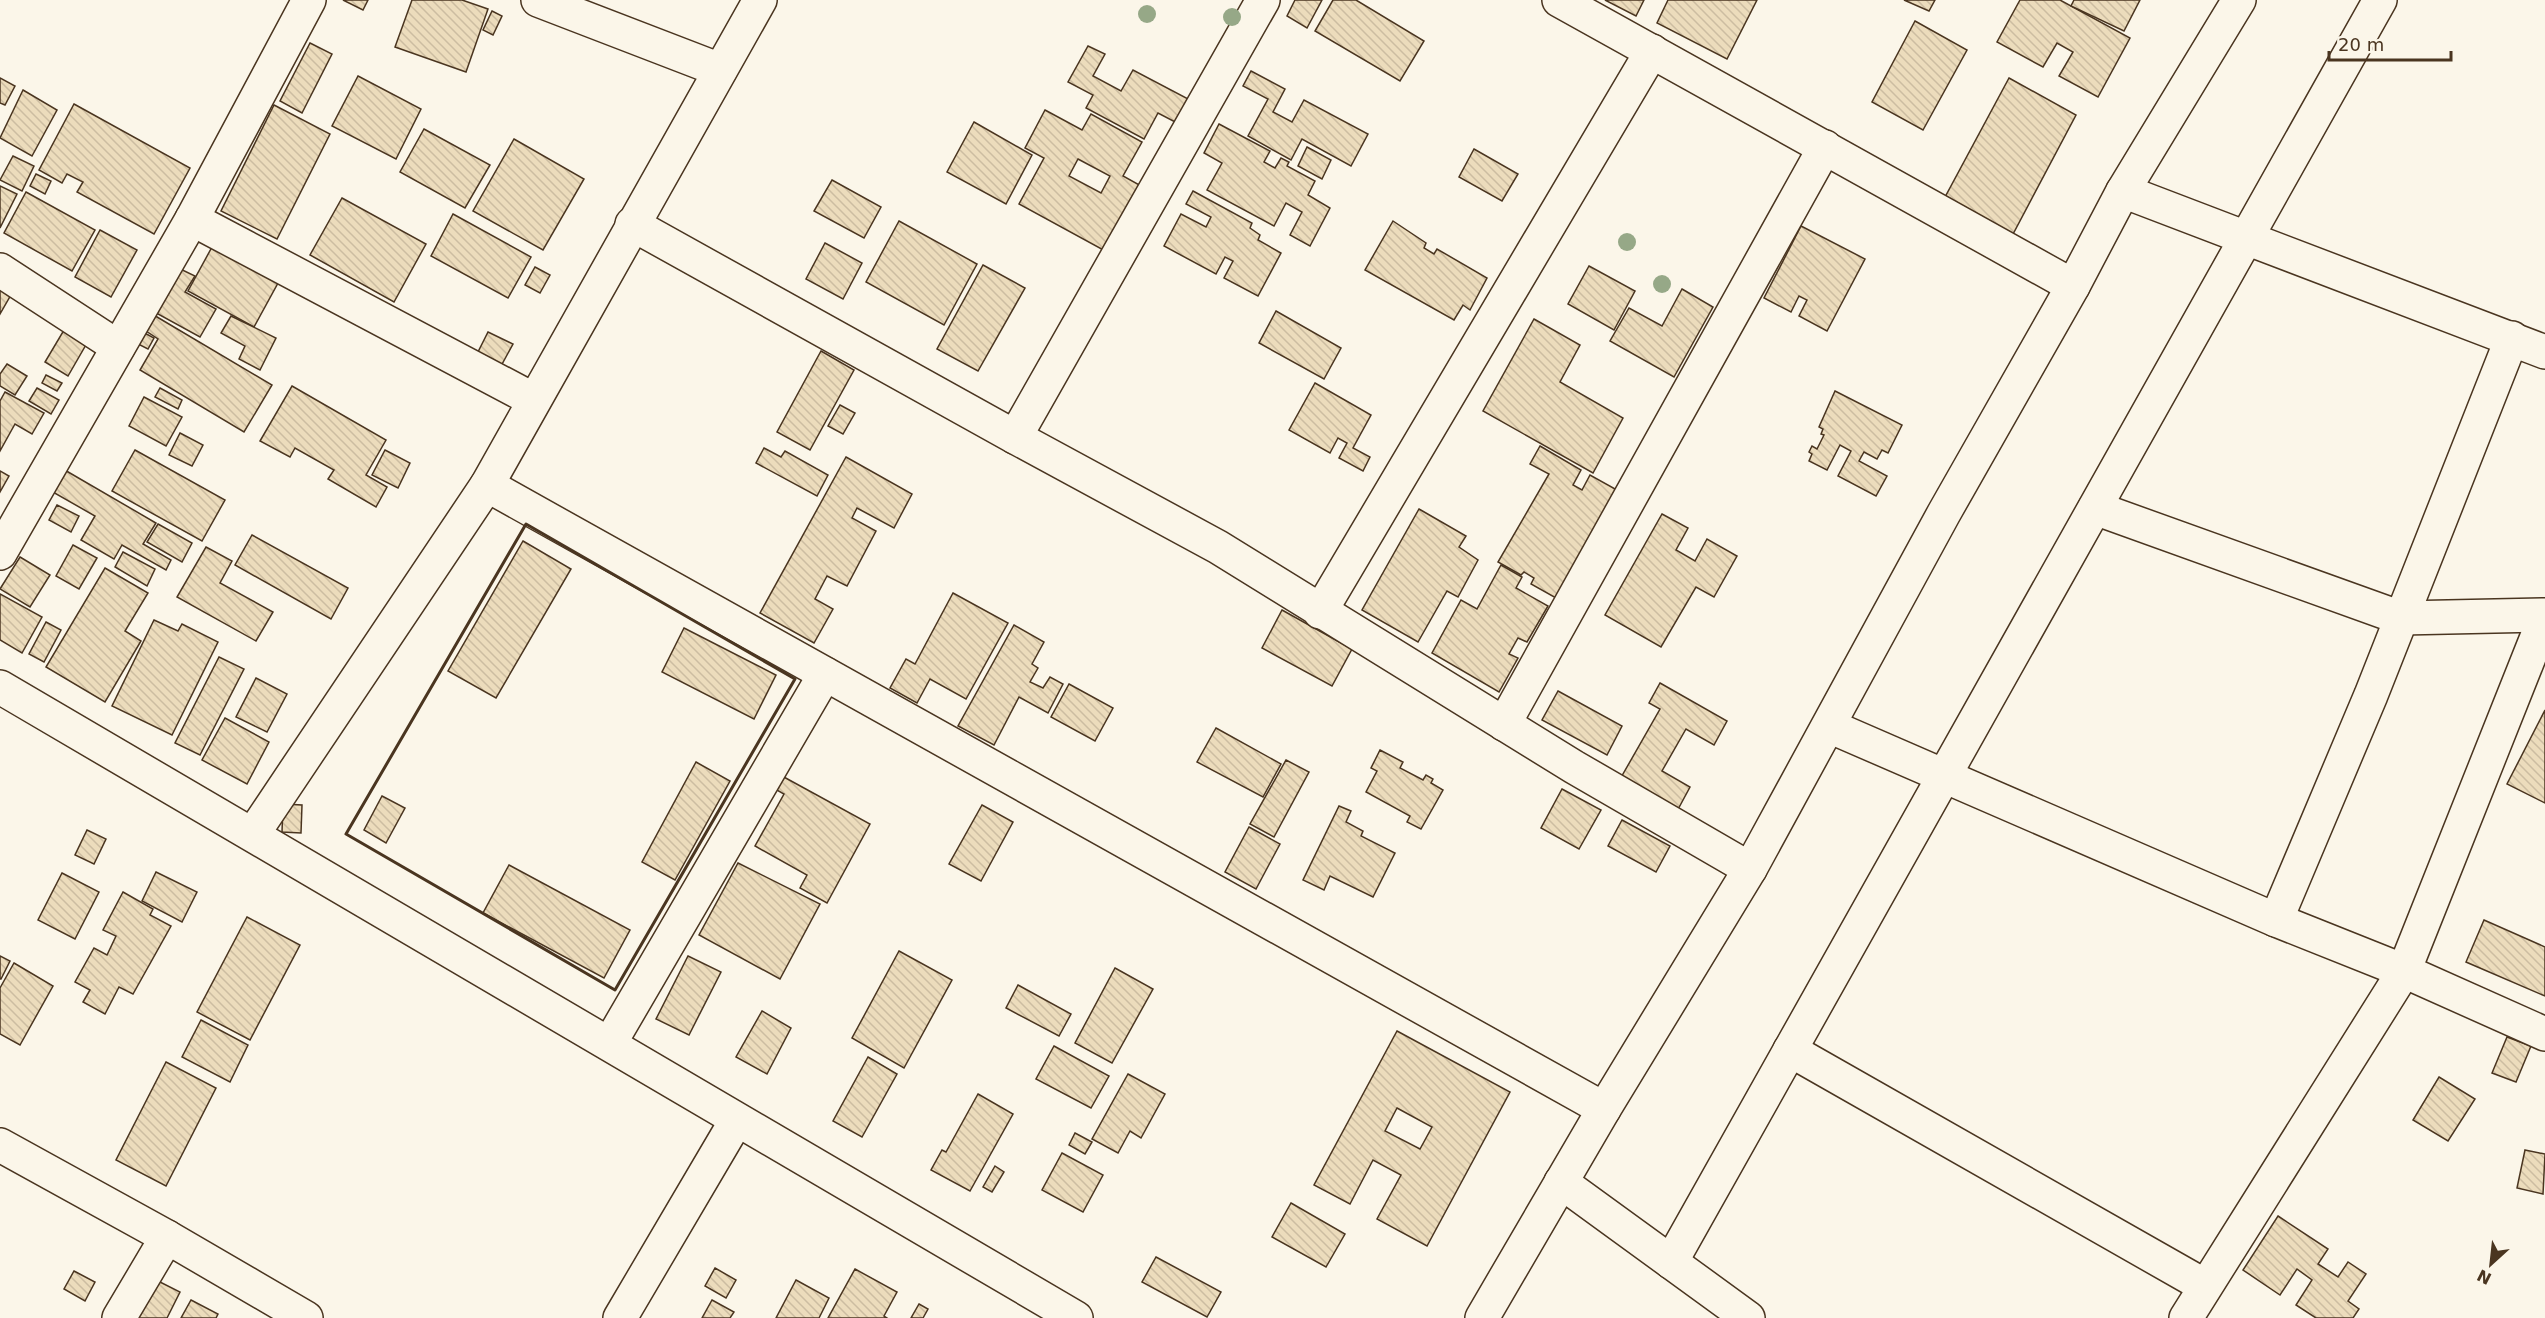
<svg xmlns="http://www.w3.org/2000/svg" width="2545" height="1318" viewBox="0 0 2545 1318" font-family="'DejaVu Sans',sans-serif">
<defs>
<pattern id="building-back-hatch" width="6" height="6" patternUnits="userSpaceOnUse" patternTransform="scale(1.5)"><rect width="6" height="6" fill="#ecdcbc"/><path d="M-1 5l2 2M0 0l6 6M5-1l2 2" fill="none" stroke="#ccbda1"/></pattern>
</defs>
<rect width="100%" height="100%" fill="#fbf6e9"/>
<g fill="url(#building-back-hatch)" stroke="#4a3520" stroke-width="1.5" fill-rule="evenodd">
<polygon points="343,0 368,0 363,10"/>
<polygon points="412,0 462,0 488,9 466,72 395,47"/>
<polygon points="1295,0 1322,0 1307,28 1287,16"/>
<polygon points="1333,0 1356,0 1424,41 1400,81 1315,31"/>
<polygon points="1605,0 1644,0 1636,16"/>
<polygon points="1668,0 1757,0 1727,59 1657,23"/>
<polygon points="1904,0 1935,0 1929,11"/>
<polygon points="2020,0 2060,0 2130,38 2098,97 2059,76 2073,52 2057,43 2043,67 1997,42"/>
<polygon points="2074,0 2140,0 2124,31 2071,6"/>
<polygon points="492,11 502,16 493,35 483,30"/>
<polygon points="1915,21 1967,50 1923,130 1872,102"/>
<polygon points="310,43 332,54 302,113 280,101"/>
<polygon points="1088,46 1105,54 1093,76 1121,91 1133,70 1192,101 1179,124 1158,113 1144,139 1086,108 1093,95 1068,82"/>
<polygon points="1251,71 1285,89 1273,112 1292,122 1304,100 1368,134 1351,166 1302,139 1291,160 1248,136 1268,99 1243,86"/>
<polygon points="358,76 421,109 396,159 332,126"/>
<polygon points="0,78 15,86 5,105 0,103"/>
<polygon points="2009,78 2076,115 2012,236 1944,199"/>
<polygon points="23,90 57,110 32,156 0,138"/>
<polygon points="74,104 190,168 154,234 77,192 83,182 67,174 62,183 39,170"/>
<polygon points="274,105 330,134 277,239 221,211"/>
<path d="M1045,110L1082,130L1091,114L1142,142L1123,176L1143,187L1107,252L1019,204L1044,158L1025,148ZM1078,159L1110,176L1101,193L1069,176Z"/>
<polygon points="974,122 1032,155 1006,204 947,172"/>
<polygon points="1219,124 1270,151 1264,162 1275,168 1281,158 1289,162 1287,166 1315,181 1308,195 1330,208 1310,246 1290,235 1302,212 1286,203 1274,226 1207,190 1222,163 1204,153"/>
<polygon points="424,129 490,165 465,208 400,172"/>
<polygon points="514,139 584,179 543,250 473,211"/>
<polygon points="1307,147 1331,160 1322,179 1298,166"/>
<polygon points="1474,149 1518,174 1502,201 1459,177"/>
<polygon points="13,156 34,166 22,191 0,180"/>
<polygon points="36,174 51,181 45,194 30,186"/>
<polygon points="832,180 881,207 864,238 814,211"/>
<polygon points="0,186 17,194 0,228"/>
<polygon points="1193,191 1252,223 1250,228 1260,235 1258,240 1281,253 1258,296 1224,278 1233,261 1225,257 1216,274 1164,246 1181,214 1206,227 1211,217 1186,204"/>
<polygon points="26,192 95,230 72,271 4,233"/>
<polygon points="342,198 426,244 394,302 310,255"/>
<polygon points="453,214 531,257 508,298 431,256"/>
<polygon points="899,221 977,264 944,325 866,282"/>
<polygon points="1393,221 1426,243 1424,248 1434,254 1437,249 1487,278 1470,310 1463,305 1454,320 1365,270"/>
<polygon points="1801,226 1865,259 1827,331 1799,316 1807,300 1799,296 1791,312 1764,298"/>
<polygon points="100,230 137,250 111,297 75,277"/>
<polygon points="825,243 862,263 843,299 806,279"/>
<polygon points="212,247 278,283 254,327 188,291"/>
<polygon points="172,265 195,276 185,292 216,309 200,337 147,308"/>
<polygon points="983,265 1025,288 978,371 937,349"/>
<polygon points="1589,266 1635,291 1614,330 1568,304"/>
<polygon points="535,267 550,275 540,293 525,285"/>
<polygon points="0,286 12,293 0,314"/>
<polygon points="1682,289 1713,307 1674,377 1610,341 1629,308 1662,326"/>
<polygon points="1276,311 1341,348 1324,379 1259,343"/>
<polygon points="152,314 272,385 244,432 140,370 158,339 143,329"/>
<polygon points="231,316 276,338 260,370 239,359 245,346 221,333"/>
<polygon points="1534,319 1580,345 1560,382 1623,418 1593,473 1483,411"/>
<polygon points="137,329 154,338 148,349 132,341"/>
<polygon points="64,330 87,343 68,376 45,362"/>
<polygon points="488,332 513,344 501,366 477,354"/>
<polygon points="821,351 854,370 810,450 777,432"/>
<polygon points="7,364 27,376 15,395 0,386 0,374"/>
<polygon points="46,375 62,383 57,391 42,383"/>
<polygon points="1315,383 1371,415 1353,448 1370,457 1363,471 1339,458 1347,443 1338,438 1330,453 1289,430"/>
<polygon points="292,386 386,440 366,475 387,487 376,507 328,479 334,470 295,448 290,457 260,441"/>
<polygon points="37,388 59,400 51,414 29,401"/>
<polygon points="160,388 182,400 178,409 155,397"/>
<polygon points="1835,391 1902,425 1888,453 1882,450 1877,459 1864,452 1859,461 1887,476 1876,496 1838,476 1851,451 1840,445 1827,470 1809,461 1812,454 1809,452 1812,446 1817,449 1824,435 1821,434 1823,429 1819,427"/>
<polygon points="5,392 44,413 32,434 15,424 0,451 0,401"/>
<polygon points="144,397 182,417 166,446 129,426"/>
<polygon points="840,405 855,413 843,434 828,426"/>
<polygon points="180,433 203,445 192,466 169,455"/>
<polygon points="1540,446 1581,470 1573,485 1582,490 1590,475 1617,490 1556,598 1531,584 1534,578 1524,572 1521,575 1498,562 1549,474 1530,464"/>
<polygon points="764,448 781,457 785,451 828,475 817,496 756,463"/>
<polygon points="135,450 225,500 202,541 112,491"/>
<polygon points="385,450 410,463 398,488 372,475"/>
<polygon points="846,457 912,494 894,528 857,508 852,518 876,531 847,586 827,576 815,599 833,609 814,643 760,613"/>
<polygon points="63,469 156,523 143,544 171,560 166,570 122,545 114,559 81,540 95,516 51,491"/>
<polygon points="0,471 9,476 0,492"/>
<polygon points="57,505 79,516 71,532 49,520"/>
<polygon points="1419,509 1466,536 1459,547 1478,560 1458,597 1447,591 1418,642 1362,610"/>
<polygon points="1662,514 1688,528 1676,550 1695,561 1707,539 1737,556 1714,597 1696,587 1661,647 1605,615"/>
<polygon points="158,524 192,543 182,562 147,542"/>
<polygon points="252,535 348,588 331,619 235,565"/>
<polygon points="523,541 571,569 496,698 448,671"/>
<polygon points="73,545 97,558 79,589 56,576"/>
<polygon points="206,547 232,561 220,583 273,612 256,641 177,597"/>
<polygon points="123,552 155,569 147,586 115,567"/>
<polygon points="20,557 50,575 30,607 0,589"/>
<polygon points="1501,565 1522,577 1516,588 1548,606 1527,642 1518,638 1509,654 1518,658 1499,692 1432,653 1461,600 1477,609"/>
<polygon points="105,568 148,593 125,631 141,641 105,702 46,667"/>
<polygon points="953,593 1008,623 966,699 930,679 917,703 890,688 906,659 915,664"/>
<polygon points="0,594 42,617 22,653 0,640"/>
<polygon points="1282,610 1352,649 1332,686 1262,648"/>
<polygon points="154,620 178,631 182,624 218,642 172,735 112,706"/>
<polygon points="46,622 61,630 44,662 29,654"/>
<polygon points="1014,625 1044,642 1032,664 1038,668 1030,682 1043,688 1050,677 1063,684 1048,713 1019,697 994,745 958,726"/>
<polygon points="684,628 776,675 754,719 662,672"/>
<polygon points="219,657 244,669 200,755 175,743"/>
<polygon points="256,678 287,694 267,732 236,717"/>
<polygon points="1660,683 1727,721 1714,745 1686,729 1662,771 1690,787 1676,813 1619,781 1660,709 1649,703"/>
<polygon points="1069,684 1113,708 1095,741 1051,717"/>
<polygon points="1558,691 1622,726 1607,755 1542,720"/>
<polygon points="2545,710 2545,803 2507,784"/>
<polygon points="225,718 269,742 247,784 202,760"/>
<polygon points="1216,728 1281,764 1263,797 1197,762"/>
<polygon points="1380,750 1403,762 1400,768 1423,780 1426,775 1433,779 1431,783 1443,790 1421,829 1407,822 1410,816 1366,792 1377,771 1371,768"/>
<polygon points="1286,760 1309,772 1274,837 1250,824"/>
<polygon points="696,762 730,781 675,880 642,862"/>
<polygon points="782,776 870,824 827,903 800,888 807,875 755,846 784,794 775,789"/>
<polygon points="1562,789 1601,810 1579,849 1541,828"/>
<polygon points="382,796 405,808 386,843 364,830"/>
<polygon points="283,804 302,805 301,833 282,832"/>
<polygon points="982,805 1013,822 981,881 949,864"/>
<polygon points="1339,806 1351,811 1346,822 1363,831 1361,836 1395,853 1373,897 1330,876 1324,890 1303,880"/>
<polygon points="1622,820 1670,846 1656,872 1608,846"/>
<polygon points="1249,827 1280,844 1256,889 1225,872"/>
<polygon points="87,830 106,839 94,864 75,855"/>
<polygon points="738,863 820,904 780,979 699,935"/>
<polygon points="509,865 630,930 604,978 483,913"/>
<polygon points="156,872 197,892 182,922 142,901"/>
<polygon points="62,873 99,892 75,939 38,920"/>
<polygon points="123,892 153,909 150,915 171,926 133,994 119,987 105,1014 83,1002 90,990 75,982 94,948 107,955 116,936 103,930"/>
<polygon points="247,917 300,945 250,1040 197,1012"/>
<polygon points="2484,920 2545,947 2545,996 2466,962"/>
<polygon points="899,951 952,980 904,1068 852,1038"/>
<polygon points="0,956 10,961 1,979 0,979"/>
<polygon points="688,956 721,972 689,1035 656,1019"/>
<polygon points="14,963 53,986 20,1045 0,1034 0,988"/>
<polygon points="1115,968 1153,989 1112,1063 1075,1043"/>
<polygon points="1018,985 1071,1014 1059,1036 1006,1008"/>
<polygon points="762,1011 791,1028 767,1074 736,1057"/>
<polygon points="201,1020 248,1045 230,1082 182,1057"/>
<path d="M1397,1031L1510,1092L1427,1246L1377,1219L1401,1175L1373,1160L1350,1204L1314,1185ZM1397,1108L1432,1127L1420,1149L1385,1131Z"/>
<polygon points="2507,1037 2531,1046 2516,1082 2492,1073"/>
<polygon points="1054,1046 1109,1076 1091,1108 1036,1079"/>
<polygon points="868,1057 897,1074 862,1137 833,1121"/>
<polygon points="166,1062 216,1088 166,1186 116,1160"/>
<polygon points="1128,1074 1165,1094 1141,1138 1130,1131 1118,1153 1092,1139"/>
<polygon points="2439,1077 2475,1099 2448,1141 2413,1120"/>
<polygon points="978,1094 1013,1114 970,1191 931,1170 942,1150 946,1152"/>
<polygon points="1075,1133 1092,1142 1085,1154 1069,1145"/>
<polygon points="2525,1150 2545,1154 2543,1194 2517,1188"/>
<polygon points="1062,1153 1103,1175 1083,1212 1042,1190"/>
<polygon points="995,1166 1004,1172 992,1192 983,1187"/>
<polygon points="1291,1203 1345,1234 1326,1267 1272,1237"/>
<polygon points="2278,1216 2328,1249 2318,1264 2338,1277 2348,1262 2366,1274 2348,1301 2359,1309 2353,1318 2316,1318 2296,1305 2312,1280 2297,1269 2280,1295 2243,1270"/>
<polygon points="1156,1257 1221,1292 1207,1317 1142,1282"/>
<polygon points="715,1268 736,1280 726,1298 705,1286"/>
<polygon points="855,1269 897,1292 884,1316 887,1318 828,1318"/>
<polygon points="74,1271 95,1282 85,1301 64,1289"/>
<polygon points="156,1280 180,1292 167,1318 137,1318"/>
<polygon points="796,1280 829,1298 819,1318 776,1318"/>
<polygon points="191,1300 218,1314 216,1318 181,1318"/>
<polygon points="712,1300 734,1312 730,1318 702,1318"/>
<polygon points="919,1304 928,1309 923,1318 911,1318"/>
</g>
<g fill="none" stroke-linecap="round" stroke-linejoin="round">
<defs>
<g id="street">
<polyline points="538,0 720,70"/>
<polyline points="1559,0 2073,286"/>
<polyline points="2123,191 2545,352"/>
<polyline points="192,219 534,400"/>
<polyline points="632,224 1015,437 1218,547 1574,767 1750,869"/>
<polyline points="0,270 118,347"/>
<polyline points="1015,437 1263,0"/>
<polyline points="487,485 1604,1109"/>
<polyline points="2095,508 2401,618 2545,615"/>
<polyline points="0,553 192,219 309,0"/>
<polyline points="1320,612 1652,51"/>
<polyline points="0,687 1076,1318"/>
<polyline points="1504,724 1825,147"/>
<polyline points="1829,726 2276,920 2404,971 2545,1034"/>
<polyline points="253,834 487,485 760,0"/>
<polyline points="2276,920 2371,695 2512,338"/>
<polyline points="610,1043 825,674"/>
<polyline points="1790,1050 2205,1286"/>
<polyline points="0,1145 167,1237 306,1318"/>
<polyline points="1561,1182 1748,1318"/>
<polyline points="1671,1262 2380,0"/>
<polyline points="119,1318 167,1237"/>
<polyline points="620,1318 736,1121"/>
<polyline points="2186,1318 2404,971 2545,617"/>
</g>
<polyline id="primary" points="1482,1318 1604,1109 1750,869 1944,513 2073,286 2123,191 2239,0"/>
</defs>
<use href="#street" stroke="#4a3520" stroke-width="36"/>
<use href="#primary" stroke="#4a3520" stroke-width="36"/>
<use href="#street" stroke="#fbf6e9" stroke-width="33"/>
<use href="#primary" stroke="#fbf6e9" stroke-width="33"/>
<polygon stroke="#4a3520" stroke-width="3" points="526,524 795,679 615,990 346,834"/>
</g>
<g fill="#96a887">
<circle cx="1147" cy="14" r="9"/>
<circle cx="1232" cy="17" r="9"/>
<circle cx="1627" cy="242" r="9"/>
<circle cx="1662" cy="284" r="9"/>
</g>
<g transform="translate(2491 1264) rotate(207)" stroke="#fbf6e9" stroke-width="4.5" paint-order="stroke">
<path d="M0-4.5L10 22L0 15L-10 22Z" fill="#4a3520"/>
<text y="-9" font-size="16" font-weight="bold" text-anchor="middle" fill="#4a3520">N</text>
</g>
<path d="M2329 51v9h122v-9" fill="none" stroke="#4a3520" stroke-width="3"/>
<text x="2338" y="51" font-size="18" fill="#4a3520" stroke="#fbf6e9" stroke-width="4.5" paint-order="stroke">20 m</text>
</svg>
